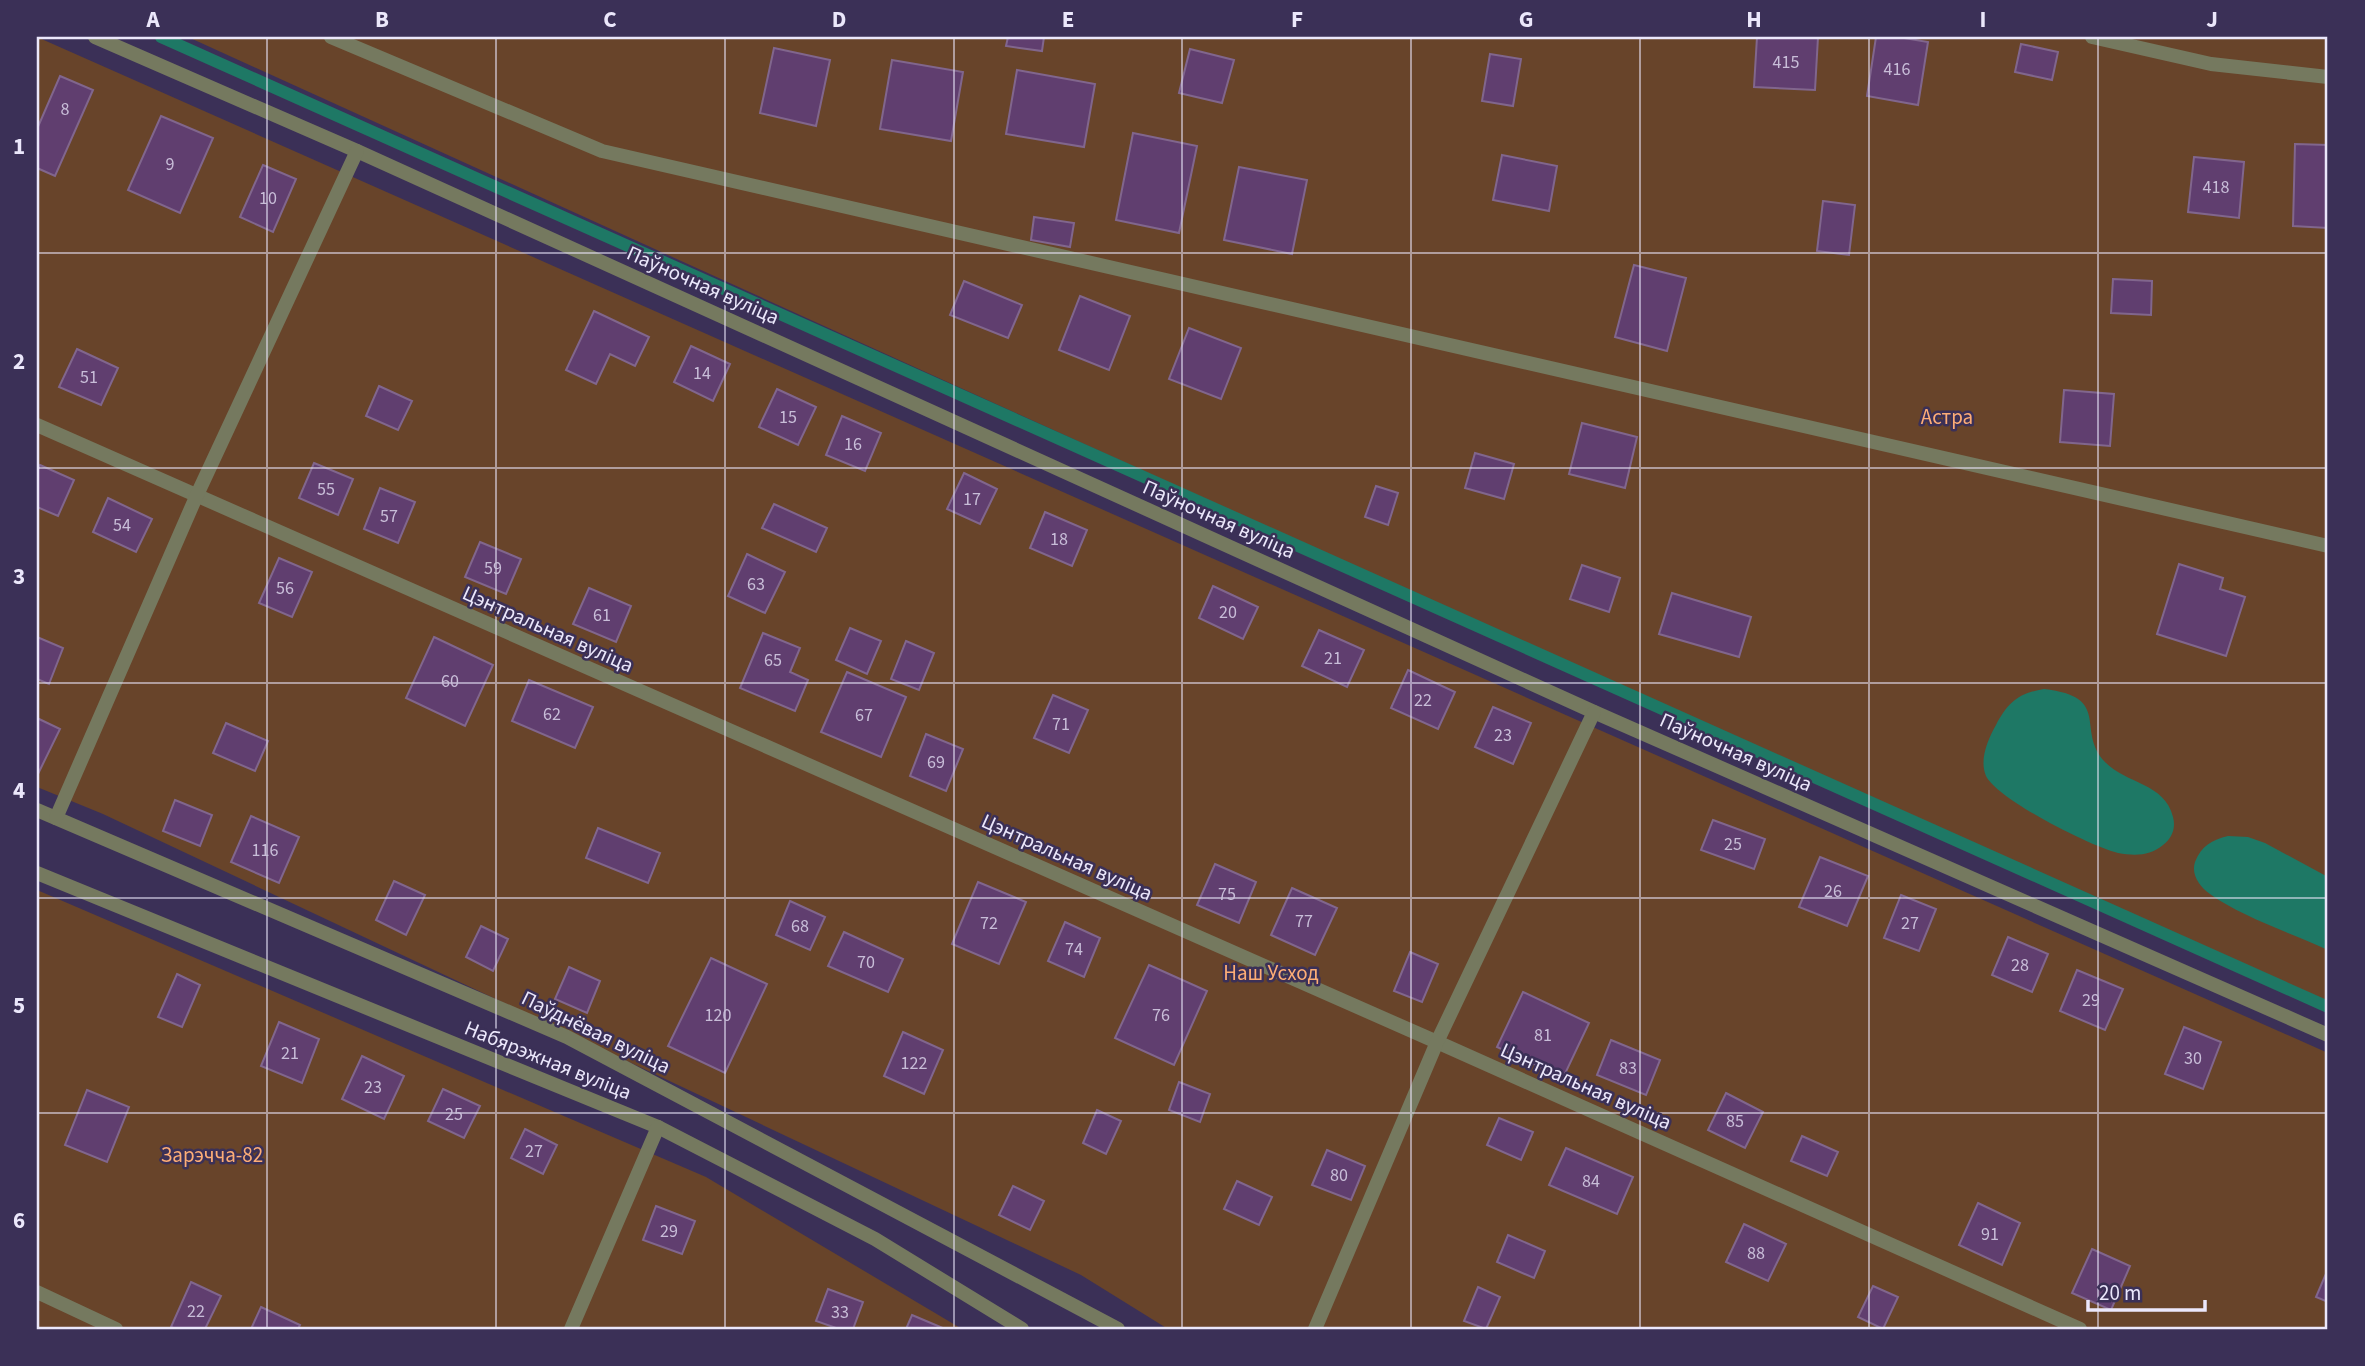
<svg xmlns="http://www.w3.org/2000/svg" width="2365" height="1366" viewBox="0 0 2365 1366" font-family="'Source Sans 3',sans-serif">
<rect width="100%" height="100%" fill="#3b3057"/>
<g fill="#68442a">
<polygon points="37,37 2328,1053 2328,1329 1168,1329 1081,1275 103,814 37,787"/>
<polygon points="188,37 2328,37 2328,1009"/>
<polygon points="37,890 706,1177 962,1329 37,1329"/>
</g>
<g fill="#1e7865">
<path d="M2044,689C2113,697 2075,730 2105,762C2126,784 2165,783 2173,817C2176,828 2172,838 2163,845C2150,856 2135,856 2118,853C2092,847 1998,800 1986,776C1979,760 1988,739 1996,725C2008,702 2019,693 2044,689Z"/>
<path d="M2228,836L2248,837L2265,843L2328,877V950C2293,934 2240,916 2210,894C2199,886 2191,874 2195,862C2201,846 2212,840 2228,836Z"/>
</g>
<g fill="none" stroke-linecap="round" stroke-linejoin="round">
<polyline stroke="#1e7865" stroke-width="12" points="161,37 2328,1007"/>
</g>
<g fill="#603e6f" stroke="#81668d" stroke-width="2">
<polygon points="1008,37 1044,37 1042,51 1006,46"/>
<polygon points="1757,37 1818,37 1815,90 1754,87"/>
<polygon points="1876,37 1898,37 1928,42 1918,105 1867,96"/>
<polygon points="2021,44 2058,52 2052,80 2015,72"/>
<polygon points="774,48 830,60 816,126 760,113"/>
<polygon points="1190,49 1234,60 1222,103 1179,93"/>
<polygon points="1490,54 1521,59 1513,106 1482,101"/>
<polygon points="892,60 963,72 951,141 880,129"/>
<polygon points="1017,70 1095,84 1084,147 1006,134"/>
<polygon points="60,76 93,90 55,176 37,168 37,129"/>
<polygon points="161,116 213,138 180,213 128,190"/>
<polygon points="1133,133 1197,146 1179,233 1116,220"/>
<polygon points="2295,144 2328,145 2328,228 2293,226"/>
<polygon points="1502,155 1557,166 1549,211 1493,200"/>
<polygon points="2194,157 2244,162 2239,218 2188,212"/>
<polygon points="263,165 296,179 273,232 240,217"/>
<polygon points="1239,167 1307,180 1292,254 1224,240"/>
<polygon points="1823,201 1855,205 1849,255 1817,251"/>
<polygon points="1034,217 1074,223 1070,247 1031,240"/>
<polygon points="1634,265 1686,278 1667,351 1615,337"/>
<polygon points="2113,279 2152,281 2151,315 2111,313"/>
<polygon points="964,281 1022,305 1008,338 950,315"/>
<polygon points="1080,296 1130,316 1109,370 1059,350"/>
<polygon points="594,311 649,337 635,366 610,354 596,384 566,370"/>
<polygon points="1189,328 1241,348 1221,399 1169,379"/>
<polygon points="691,346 730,364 713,401 674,382"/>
<polygon points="77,349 118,368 101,405 59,387"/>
<polygon points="379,386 412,401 398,430 366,416"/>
<polygon points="777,389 816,407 798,445 759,427"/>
<polygon points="2064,390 2114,394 2110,446 2060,442"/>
<polygon points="842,416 881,433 865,471 826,455"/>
<polygon points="1582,423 1637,437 1625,488 1569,474"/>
<polygon points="1475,453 1514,464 1504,499 1465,488"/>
<polygon points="314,463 353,479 338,515 299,498"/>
<polygon points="40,465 74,480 58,516 37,507 37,472"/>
<polygon points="964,473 997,489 980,524 947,509"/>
<polygon points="1376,486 1398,493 1388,525 1365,517"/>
<polygon points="380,488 415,502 398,543 364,529"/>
<polygon points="108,498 152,519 136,552 93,532"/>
<polygon points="774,504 827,528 816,552 762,528"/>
<polygon points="1045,512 1087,530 1072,566 1030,548"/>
<polygon points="480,542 521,559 506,594 465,577"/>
<polygon points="747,554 785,572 765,613 728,596"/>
<polygon points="279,558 312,572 292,617 259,603"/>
<polygon points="2179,564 2223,578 2220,589 2245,597 2226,656 2157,634"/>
<polygon points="1582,565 1620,578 1609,612 1570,599"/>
<polygon points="1213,586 1258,607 1243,639 1199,618"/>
<polygon points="589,588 631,606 616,642 573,624"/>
<polygon points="1672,593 1751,617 1739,657 1659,634"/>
<polygon points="850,628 881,641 867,674 836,660"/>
<polygon points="1319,630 1364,650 1347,687 1302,666"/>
<polygon points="763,633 800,648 790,672 808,680 795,711 740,688"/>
<polygon points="37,637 63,648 49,684 37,679"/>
<polygon points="434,637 493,665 465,726 406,698"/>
<polygon points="906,641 934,653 919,690 891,679"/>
<polygon points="1408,670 1455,692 1438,729 1391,708"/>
<polygon points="847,672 906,697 881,757 821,732"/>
<polygon points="529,680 593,707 575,748 512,721"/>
<polygon points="1053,695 1088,710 1069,753 1034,738"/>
<polygon points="1493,707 1531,723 1513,764 1475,747"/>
<polygon points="37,718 60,729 37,776"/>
<polygon points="226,723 268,741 255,771 213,753"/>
<polygon points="926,734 963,749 946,791 910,776"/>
<polygon points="175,800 212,815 200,846 163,831"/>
<polygon points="251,816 299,837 279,883 231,862"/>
<polygon points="1713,820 1765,839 1754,869 1701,850"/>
<polygon points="598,828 660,853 648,883 586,858"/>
<polygon points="1820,857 1868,876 1847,926 1799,907"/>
<polygon points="1215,864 1256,882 1239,923 1197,905"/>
<polygon points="394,881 425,895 406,935 376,920"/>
<polygon points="978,882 1026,902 999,964 952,944"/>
<polygon points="1292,888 1337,908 1315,955 1271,935"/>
<polygon points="1901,895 1936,909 1919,951 1884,938"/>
<polygon points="790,901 825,917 810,950 776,935"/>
<polygon points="1065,922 1100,938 1084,977 1048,961"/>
<polygon points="481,926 508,939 493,971 466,957"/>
<polygon points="844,932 903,959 888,992 828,966"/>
<polygon points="2008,937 2048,954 2032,992 1992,975"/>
<polygon points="1410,952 1438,964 1422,1002 1394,991"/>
<polygon points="711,958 767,984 725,1073 668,1046"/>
<polygon points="1149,965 1207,991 1174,1065 1115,1038"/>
<polygon points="569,967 600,981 587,1013 555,999"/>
<polygon points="2077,970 2123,989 2105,1030 2060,1011"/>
<polygon points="177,974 200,985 182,1027 158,1017"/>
<polygon points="1523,992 1589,1023 1563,1078 1497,1047"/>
<polygon points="279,1022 319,1039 302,1083 261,1066"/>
<polygon points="2184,1027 2221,1042 2203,1089 2165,1074"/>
<polygon points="903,1032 943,1050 924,1094 884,1076"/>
<polygon points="1611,1040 1660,1060 1646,1095 1597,1075"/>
<polygon points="362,1056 404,1076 384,1119 342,1099"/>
<polygon points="1179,1082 1210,1094 1200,1122 1169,1110"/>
<polygon points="443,1089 480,1106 464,1138 428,1121"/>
<polygon points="87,1090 129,1107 107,1162 65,1145"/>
<polygon points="1726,1093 1763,1112 1745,1148 1708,1130"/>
<polygon points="1097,1110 1121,1121 1106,1154 1083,1143"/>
<polygon points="1499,1118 1533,1132 1521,1160 1487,1145"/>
<polygon points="525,1129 557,1145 543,1174 511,1158"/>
<polygon points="1802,1136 1838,1152 1827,1176 1791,1161"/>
<polygon points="1566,1148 1633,1177 1617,1214 1549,1185"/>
<polygon points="1327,1150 1365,1166 1351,1200 1312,1185"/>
<polygon points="1237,1181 1272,1197 1259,1225 1224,1209"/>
<polygon points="1013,1186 1044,1201 1030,1230 999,1215"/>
<polygon points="1978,1203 2020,1223 2002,1265 1959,1245"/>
<polygon points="656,1206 695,1221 682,1254 643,1240"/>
<polygon points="1744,1224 1786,1244 1768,1281 1726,1262"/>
<polygon points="1508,1235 1545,1251 1534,1278 1497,1262"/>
<polygon points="2092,1249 2130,1266 2111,1310 2072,1293"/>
<polygon points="2328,1269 2328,1302 2316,1297"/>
<polygon points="191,1282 221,1296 205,1329 176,1329 171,1327"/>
<polygon points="1873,1286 1898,1297 1883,1329 1858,1317"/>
<polygon points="1478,1287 1500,1297 1486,1329 1464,1321"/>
<polygon points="828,1289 863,1302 853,1329 839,1329 816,1321"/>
<polygon points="261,1307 300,1325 298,1329 251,1329"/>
<polygon points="912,1315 945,1329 906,1329"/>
</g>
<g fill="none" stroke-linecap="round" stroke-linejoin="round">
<g stroke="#75795f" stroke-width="14">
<polyline points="95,37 357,151 1594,712 2328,1035"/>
<polyline points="331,37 602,151 2328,546"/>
<polyline points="2092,37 2211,64 2328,77"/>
<polyline points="37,425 1437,1042 2080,1329"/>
<polyline points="37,810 567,1037 1118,1329"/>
<polyline points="56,818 196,497 357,151"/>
<polyline points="37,873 658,1127 875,1239 1022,1329"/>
<polyline points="37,1292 116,1329"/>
<polyline points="571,1329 658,1127"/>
<polyline points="1315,1329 1437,1042 1594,712"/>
</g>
</g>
<path fill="none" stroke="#ebe7fb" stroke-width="2" stroke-opacity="0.55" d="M267,37V1329M496,37V1329M725,37V1329M954,37V1329M1182,37V1329M1411,37V1329M1640,37V1329M1869,37V1329M2098,37V1329M37,253H2328M37,468H2328M37,683H2328M37,898H2328M37,1113H2328"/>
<g text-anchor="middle" stroke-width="5" stroke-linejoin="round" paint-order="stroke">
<g font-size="18" fill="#c8bdd8">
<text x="1786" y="68">415</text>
<text x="1897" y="75">416</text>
<text x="65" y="115">8</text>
<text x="170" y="170">9</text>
<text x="2216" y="193">418</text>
<text x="268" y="204">10</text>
<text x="702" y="379">14</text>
<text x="89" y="383">51</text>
<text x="788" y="423">15</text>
<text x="853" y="450">16</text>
<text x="326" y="495">55</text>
<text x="972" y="505">17</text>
<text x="389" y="522">57</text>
<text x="122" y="531">54</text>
<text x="1059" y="545">18</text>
<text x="493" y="574">59</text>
<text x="756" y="590">63</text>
<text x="285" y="594">56</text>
<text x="1228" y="618">20</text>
<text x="602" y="621">61</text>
<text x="1333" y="664">21</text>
<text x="773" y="666">65</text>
<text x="450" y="687">60</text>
<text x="1423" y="706">22</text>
<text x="552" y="720">62</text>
<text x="864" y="721">67</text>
<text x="1061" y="730">71</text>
<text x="1503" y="741">23</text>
<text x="936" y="768">69</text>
<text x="1733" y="850">25</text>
<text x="265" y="856">116</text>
<text x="1833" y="897">26</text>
<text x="1227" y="900">75</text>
<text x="1304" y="927">77</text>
<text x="989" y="929">72</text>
<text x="1910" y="929">27</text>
<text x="800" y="932">68</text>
<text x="1074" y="955">74</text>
<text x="866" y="968">70</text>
<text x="2020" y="971">28</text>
<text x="2091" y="1006">29</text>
<text x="718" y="1021">120</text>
<text x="1161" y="1021">76</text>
<text x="1543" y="1041">81</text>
<text x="290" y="1059">21</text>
<text x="2193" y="1064">30</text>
<text x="914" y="1069">122</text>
<text x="1628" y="1074">83</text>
<text x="373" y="1093">23</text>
<text x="454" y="1120">25</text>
<text x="1735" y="1127">85</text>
<text x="534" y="1157">27</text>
<text x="1339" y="1181">80</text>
<text x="1591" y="1187">84</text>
<text x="669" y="1237">29</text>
<text x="1990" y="1240">91</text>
<text x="1756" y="1259">88</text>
<text x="196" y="1317">22</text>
<text x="840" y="1318">33</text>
</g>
<g font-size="21" fill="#ebe7fb" stroke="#3b3057">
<text transform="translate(703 285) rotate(24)" y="7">Паўночная вуліца</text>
<text transform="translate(1219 519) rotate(24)" y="7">Паўночная вуліца</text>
<text transform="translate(548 629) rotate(24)" y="7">Цэнтральная вуліца</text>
<text transform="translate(1736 752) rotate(24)" y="7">Паўночная вуліца</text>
<text transform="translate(1067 857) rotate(24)" y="7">Цэнтральная вуліца</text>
<text transform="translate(596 1032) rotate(26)" y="7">Паўднёвая вуліца</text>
<text transform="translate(548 1060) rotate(22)" y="7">Набярэжная вуліца</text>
<text transform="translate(1586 1086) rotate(24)" y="7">Цэнтральная вуліца</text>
</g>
<g font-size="21" fill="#fdad76" stroke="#3b3057">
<text x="1947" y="424">Астра</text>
<text x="1271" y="980">Наш Усход</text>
<text x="212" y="1162">Зарэчча-82</text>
</g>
</g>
<rect width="2365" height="1366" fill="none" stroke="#3b3057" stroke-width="77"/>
<path d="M2088 1300v10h117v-10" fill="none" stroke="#ebe7fb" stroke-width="3.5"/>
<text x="2099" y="1300" font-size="21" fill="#ebe7fb" stroke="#3b3057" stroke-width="5" paint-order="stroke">20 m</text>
<rect x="38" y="38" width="2288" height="1290" fill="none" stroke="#ebe7fb" stroke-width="2.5"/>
<g font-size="23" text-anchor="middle" font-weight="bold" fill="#ebe7fb">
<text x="153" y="27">A</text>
<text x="382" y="27">B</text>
<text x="610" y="27">C</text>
<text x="839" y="27">D</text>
<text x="1068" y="27">E</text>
<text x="1297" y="27">F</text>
<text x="1526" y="27">G</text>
<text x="1754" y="27">H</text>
<text x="1983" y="27">I</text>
<text x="2212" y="27">J</text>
<text x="19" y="154">1</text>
<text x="19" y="369">2</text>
<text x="19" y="584">3</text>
<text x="19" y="798">4</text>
<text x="19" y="1013">5</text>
<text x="19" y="1228">6</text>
</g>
</svg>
